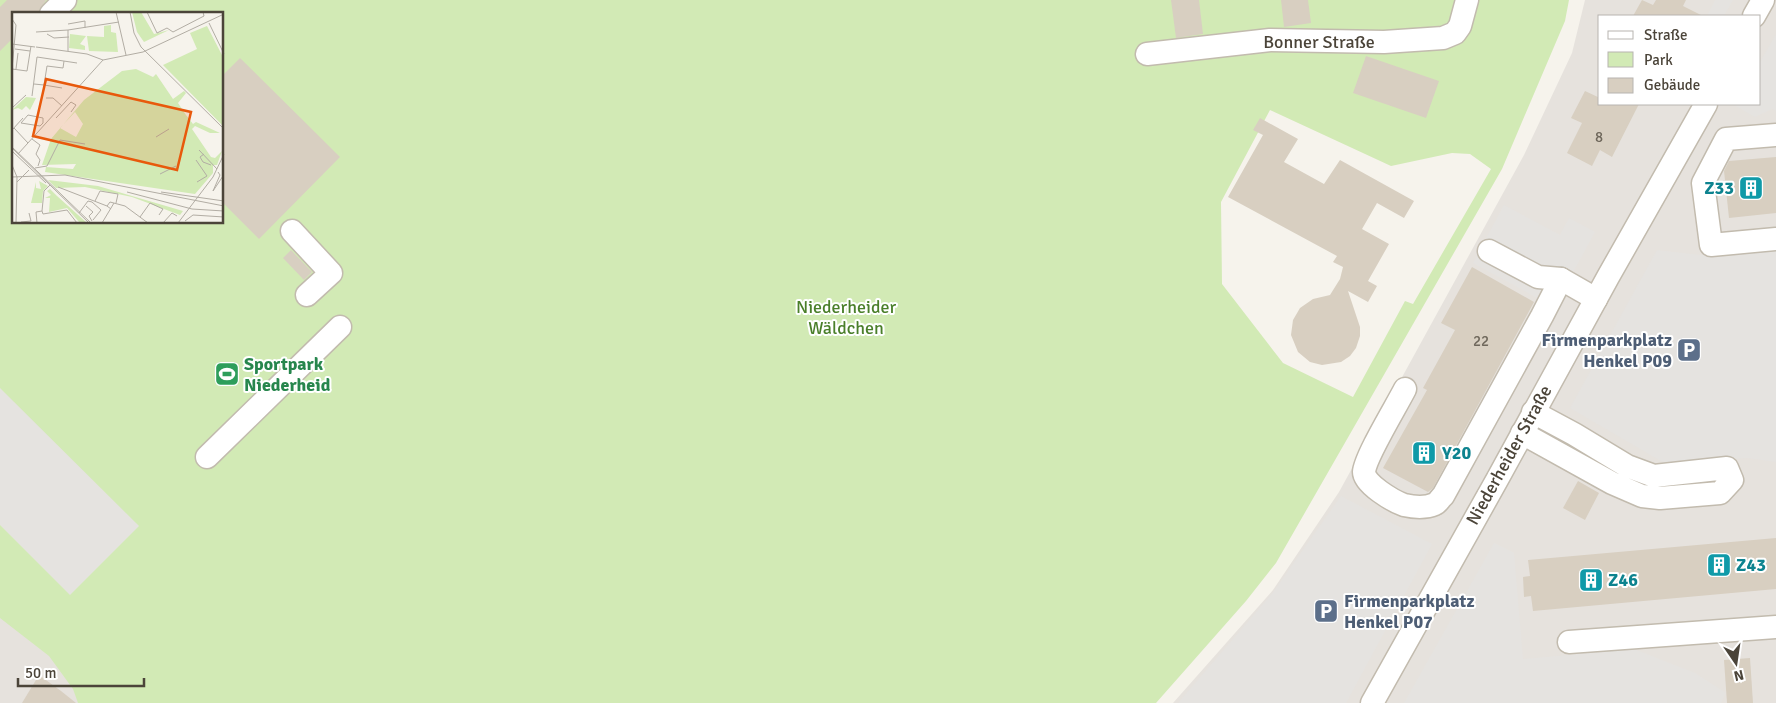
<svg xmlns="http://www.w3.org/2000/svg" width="1776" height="703" viewBox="0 0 1776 703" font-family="Signika,sans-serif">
<rect width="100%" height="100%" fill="#f6f3ec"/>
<g fill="#e6e2dd" fill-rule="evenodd">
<path d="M1585,0H1776V703H1173L1273,590L1339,492L1524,155L1572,53ZM1600,16H1760V104H1600Z"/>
<polygon points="0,567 137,703 0,703"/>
</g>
<path fill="#d2eab5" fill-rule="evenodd" d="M0,0H1569L1565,21L1502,169L1276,563L1246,601L1156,703H78L73,689L49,656L0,618ZM14,14H222V222H14ZM1270,110L1391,166L1452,153L1470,154L1491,169L1413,304L1405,301L1353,397L1283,363L1222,284L1221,202Z"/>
<g fill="#e5e3e0">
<polygon points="1715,0 1733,0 1724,16 1707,16"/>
<polygon points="1776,34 1776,111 1772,109 1755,117 1734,105 1760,104 1760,62"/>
<polygon points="1504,205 1560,235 1569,218 1595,232 1554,307 1473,263"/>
<polygon points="1776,247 1776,462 1747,458 1670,463 1661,461 1570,408 1657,250 1700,255"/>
<polygon points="0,388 139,526 70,595 0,525"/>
<polygon points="1341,496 1432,544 1346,703 1178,703 1272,594"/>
<polygon points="1494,543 1514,553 1523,659 1634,649 1695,673 1726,693 1721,703 1404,703"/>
</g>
<g fill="#d8cfc1">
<polygon points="7,0 46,0 37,14 14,14 14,37 0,51 0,7"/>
<polygon points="1171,0 1199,0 1203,34 1176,38"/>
<polygon points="1281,0 1308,0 1311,23 1284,27"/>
<polygon points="1642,0 1653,5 1656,0 1686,0 1683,6 1703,16 1633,16"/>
<polygon points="1366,56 1439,81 1426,118 1353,93"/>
<polygon points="240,58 340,157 259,239 222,202 222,76"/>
<polygon points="1585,91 1600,98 1600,104 1639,104 1612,157 1600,150 1592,166 1567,153 1582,123 1571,118"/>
<polygon points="1260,118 1298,139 1284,162 1324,184 1340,160 1414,201 1404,218 1377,203 1362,229 1389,244 1368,281 1377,286 1368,302 1348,291 1360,327 1360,336 1356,348 1350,356 1341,362 1322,365 1310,362 1298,352 1291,335 1293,320 1300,308 1313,299 1330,295 1340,279 1343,267 1333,262 1337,256 1228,197 1263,135 1253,130"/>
<polygon points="1776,157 1776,213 1729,218 1724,171 1729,161"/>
<polygon points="291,250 312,272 304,280 283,258"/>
<polygon points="1472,267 1534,302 1433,488 1428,492 1383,468 1427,390 1423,388 1455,330 1441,323"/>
<polygon points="1578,481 1599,493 1585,520 1563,508"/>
<polygon points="1776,538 1776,589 1533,611 1531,596 1524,597 1523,577 1530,576 1528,560"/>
<polygon points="1750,658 1753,703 1727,703 1724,660"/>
<polygon points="39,675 61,691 76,703 22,703"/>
</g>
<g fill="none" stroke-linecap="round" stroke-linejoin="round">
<defs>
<g id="minor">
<polyline points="51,14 65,0"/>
<polyline points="1754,16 1763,0"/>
<polyline points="1147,54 1270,40 1384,42 1443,38 1455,33 1460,26 1467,0"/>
<polyline points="1776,135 1726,139 1703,183 1711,245 1776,239"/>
<polyline points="292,231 331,273 307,295"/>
<polyline points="1489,251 1538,277 1561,279 1596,299"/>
<path d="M1405,389C1397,405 1365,457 1364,472C1364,484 1393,501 1404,505C1413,507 1426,508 1435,504C1438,503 1440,498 1443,496L1542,316L1561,279"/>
<polyline points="1522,433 1612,483 1642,496 1660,498 1720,493 1732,480 1727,468 1654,476 1627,466 1574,434 1533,412"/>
<polyline points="207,457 340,327"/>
<polyline points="1569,642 1776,627"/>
<polyline points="1372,703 1498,478 1608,277 1706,104"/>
</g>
</defs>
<use href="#minor" stroke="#c2bbae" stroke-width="25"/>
<use href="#minor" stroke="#fff" stroke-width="22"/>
</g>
<defs>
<symbol id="building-square" viewBox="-11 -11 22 22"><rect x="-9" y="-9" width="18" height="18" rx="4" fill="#0f9aa8" stroke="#fff"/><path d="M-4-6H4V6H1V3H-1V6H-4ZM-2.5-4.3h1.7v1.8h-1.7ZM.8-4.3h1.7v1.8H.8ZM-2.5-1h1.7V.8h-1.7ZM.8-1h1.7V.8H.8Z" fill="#fff"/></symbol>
<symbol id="parking-square" viewBox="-11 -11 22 22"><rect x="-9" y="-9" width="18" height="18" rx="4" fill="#5c6f8a" stroke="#fff"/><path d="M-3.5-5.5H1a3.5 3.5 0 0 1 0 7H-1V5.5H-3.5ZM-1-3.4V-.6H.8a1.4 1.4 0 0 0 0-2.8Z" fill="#fff"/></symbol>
<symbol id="stadium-square" viewBox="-11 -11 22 22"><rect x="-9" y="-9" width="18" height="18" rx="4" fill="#2e9e5b" stroke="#fff"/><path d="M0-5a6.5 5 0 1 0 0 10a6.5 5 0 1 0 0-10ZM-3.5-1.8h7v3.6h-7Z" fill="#fff"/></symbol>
</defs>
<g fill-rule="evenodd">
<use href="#building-square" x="1737" y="174" width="28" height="28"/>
<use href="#parking-square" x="1675" y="336" width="28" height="28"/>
<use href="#stadium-square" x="213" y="360" width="28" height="28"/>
<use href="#building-square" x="1410" y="439" width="28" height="28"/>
<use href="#building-square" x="1705" y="551" width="28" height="28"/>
<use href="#building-square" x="1577" y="566" width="28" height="28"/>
<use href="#parking-square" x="1312" y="597" width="28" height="28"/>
</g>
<g text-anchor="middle" stroke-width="4" stroke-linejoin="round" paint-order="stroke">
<g font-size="15" fill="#6e675b">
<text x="1599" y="142">8</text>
<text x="1481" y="346">22</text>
</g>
<g font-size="18" fill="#4b4439" stroke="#fff">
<text x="1319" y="48">Bonner Straße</text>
<text transform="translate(1509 455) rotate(-61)" y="6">Niederheider Straße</text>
</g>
<g font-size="18" font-weight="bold" fill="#0d838f" stroke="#fff" text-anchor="start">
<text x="1734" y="194" text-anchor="end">Z33</text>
<text x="1442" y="459">Y20</text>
<text x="1736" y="571">Z43</text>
<text x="1608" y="586">Z46</text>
</g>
<g font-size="18" fill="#4a7f2a" stroke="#fff">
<text x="846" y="313">Niederheider<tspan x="846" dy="21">Wäldchen</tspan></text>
</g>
<g font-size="18" font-weight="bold" fill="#4e5e75" stroke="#fff" text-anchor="end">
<text x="1672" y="346">Firmenparkplatz<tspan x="1672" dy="21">Henkel P09</tspan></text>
<text x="1344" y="607" text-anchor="start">Firmenparkplatz<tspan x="1344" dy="21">Henkel P07</tspan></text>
</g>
<g font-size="18" font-weight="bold" fill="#27864d" stroke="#fff" text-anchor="start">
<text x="244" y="370">Sportpark<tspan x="244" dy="21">Niederheid</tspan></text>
</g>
</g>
<g transform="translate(12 12)">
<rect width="211" height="211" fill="#f6f3ec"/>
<path d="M120,0H129L142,22L157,18L132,30L125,20ZM99,13V20L104,21L106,40L77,39L75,24L92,25V14ZM195,14L211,45V114L151,53L185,37L178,21ZM58,22L74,24L68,32L73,34V38L57,36ZM124,57L141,65L144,62L161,87L172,79L174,81L166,91L174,103L181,112L184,110L208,121H198L183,114L180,117L199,145L203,146L210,139L205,153H201V161L183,182L33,160L34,155L61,157L64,152L30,153L39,127L72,88L110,59ZM63,100L71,112L64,125L48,116ZM14,85L24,86L18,98L14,94L10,98L6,96L0,98ZM36,168L86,174L171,199L168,203L120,185L73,175L44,176ZM27,169L36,174L31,179L30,191H19L24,170V176L29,177ZM38,177L45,184L75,211H68L55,196L37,200L38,186H33L39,183L35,179Z" fill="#d2eab5" fill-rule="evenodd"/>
<path fill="none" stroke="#b2ada4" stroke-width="1" d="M104,0L114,43M118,0L122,21L129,35L212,117M135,0L145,21L155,16L161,20L192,4L191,0M0,7L4,13L0,57M197,11L212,42M56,12L73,9V16M24,20L56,18M35,22L42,26L57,25M0,32L23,35M24,35L75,42L91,48L131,40L212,2M3,37L18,39M56,39V18L107,10M0,57L15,59L19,34M4,57L6,41M22,72L32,73L35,54L51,56L52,49M32,73L50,76M20,84L25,45L65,51M34,86H41L50,94M0,96L14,83M16,103L31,106V111L28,114L9,111ZM44,106L59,90L64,93L59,100M2,116L16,131M0,118L11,106M144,125L157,117M20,127L28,133L24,142L28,148L26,154M0,135L79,211M0,136L77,211M187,138L205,157M0,139L34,171M6,142L91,48M192,142L188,145L191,150L199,153M184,148L195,164L185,170M0,153L5,165L4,211M23,156L35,154L48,128L73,132M206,160L208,163L201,179L211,164M148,162L164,154M0,165L53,163L212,194M5,170L17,158M46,175L95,194M115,180L180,197L212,199M149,180L212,189M83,189L88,179L106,182L104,191M74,194L81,200L77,204L80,209M99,197L95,194L98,190L113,194L136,211M30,199L32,179L38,173M67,201L76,189L80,190L89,198L81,208M128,205L138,191L151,197L147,203M173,209L181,203L212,205M9,210L19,209L17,201M25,211L24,200L30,199L31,202L55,198L65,211M90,211L102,191M151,211L160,201L165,204M166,211L201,165L212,142"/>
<path fill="#e8590c" fill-opacity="0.15" stroke="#e8590c" stroke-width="2.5" d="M34,67L179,100L165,158L21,124Z"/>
<rect width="211" height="211" fill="none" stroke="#4b4439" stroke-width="2.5"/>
</g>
<rect x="1598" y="15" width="162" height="90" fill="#ffffff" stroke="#b7b4b0"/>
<rect x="1608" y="31" width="25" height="8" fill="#ffffff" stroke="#b7b4b0"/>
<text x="1644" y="40" font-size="15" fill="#4b4439">Straße</text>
<rect x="1608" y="52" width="25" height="15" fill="#d2eab5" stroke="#b7b4b0"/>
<text x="1644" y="65" font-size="15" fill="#4b4439">Park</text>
<rect x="1608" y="78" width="25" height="15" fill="#d8cfc1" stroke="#b7b4b0"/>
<text x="1644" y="90" font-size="15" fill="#4b4439">Gebäude</text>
<g transform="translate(1736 663) rotate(167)" stroke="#ffffff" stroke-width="4" paint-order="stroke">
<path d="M0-4L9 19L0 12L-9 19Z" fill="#4b4439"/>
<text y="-8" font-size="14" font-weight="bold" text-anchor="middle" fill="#4b4439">N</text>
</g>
<path d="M18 678v8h126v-8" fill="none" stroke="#4b4439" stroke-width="2.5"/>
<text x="25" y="678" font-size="15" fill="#4b4439" stroke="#ffffff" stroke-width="4" paint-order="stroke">50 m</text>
</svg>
